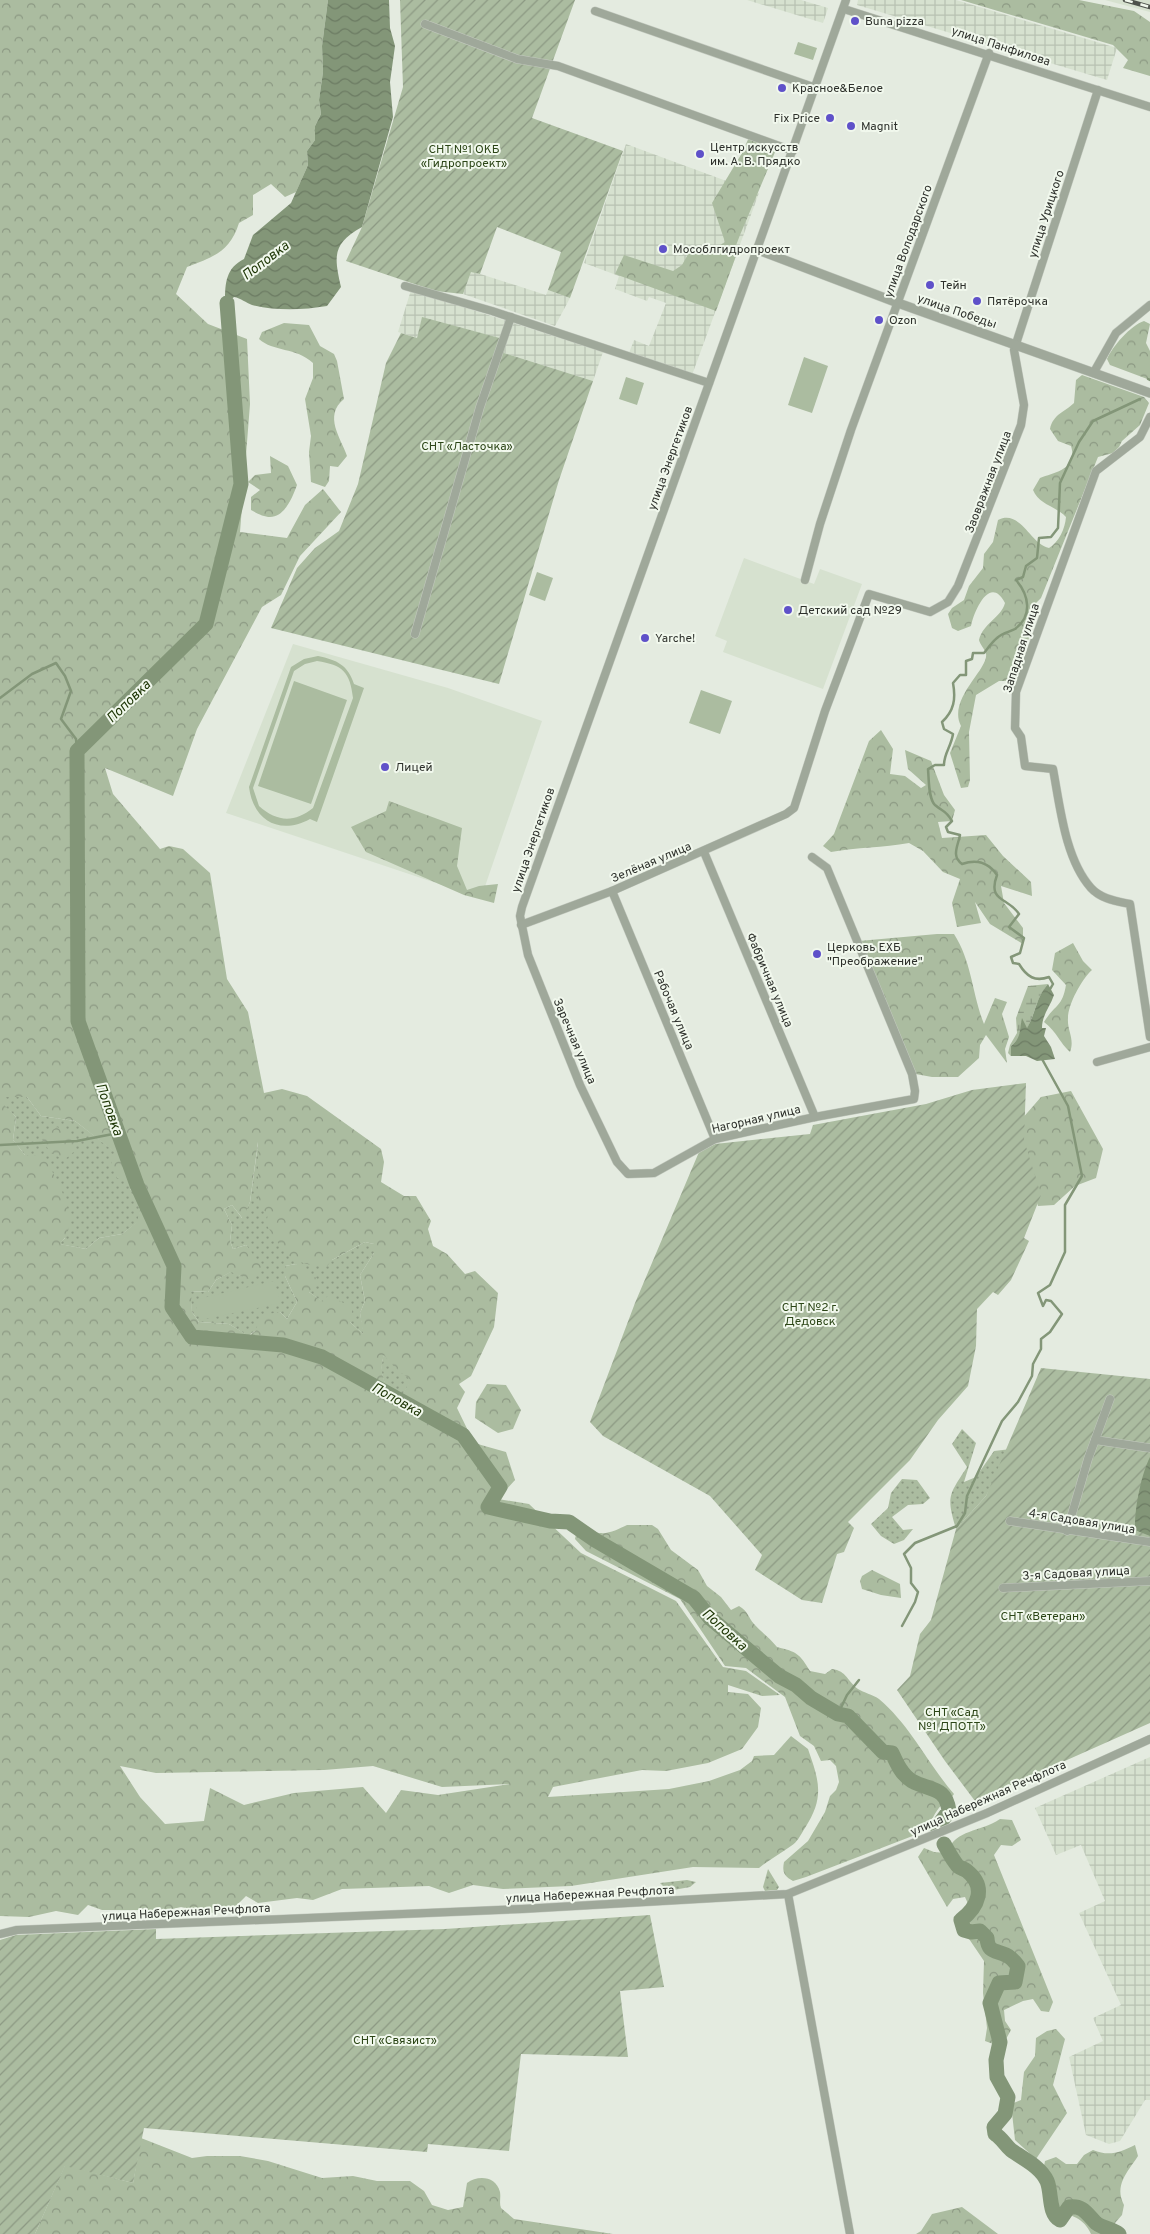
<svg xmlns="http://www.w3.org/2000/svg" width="1150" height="2234" viewBox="0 0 1150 2234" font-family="Overpass,sans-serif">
<defs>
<pattern id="industrial-grid" width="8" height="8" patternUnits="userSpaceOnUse" patternTransform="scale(1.25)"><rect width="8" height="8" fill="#d6e1cf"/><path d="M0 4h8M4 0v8" fill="none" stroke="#b8c1b2"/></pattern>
<pattern id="grass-dots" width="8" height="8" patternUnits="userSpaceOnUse" patternTransform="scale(1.25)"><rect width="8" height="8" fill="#abbca0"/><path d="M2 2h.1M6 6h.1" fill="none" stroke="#8c9983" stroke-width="1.8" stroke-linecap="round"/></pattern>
<pattern id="forest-crowns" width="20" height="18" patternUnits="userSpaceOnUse" patternTransform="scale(1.25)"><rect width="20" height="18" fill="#abbca0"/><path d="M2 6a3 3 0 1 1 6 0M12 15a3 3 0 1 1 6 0" fill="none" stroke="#8c9983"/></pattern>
<pattern id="wetland-marsh" width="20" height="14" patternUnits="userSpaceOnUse" patternTransform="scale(1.25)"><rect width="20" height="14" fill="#abbca0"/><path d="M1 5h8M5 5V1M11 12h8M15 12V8" fill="none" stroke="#8c9983"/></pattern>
<pattern id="garden-furrows" width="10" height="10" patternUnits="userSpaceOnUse" patternTransform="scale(1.25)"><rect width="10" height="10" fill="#abbca0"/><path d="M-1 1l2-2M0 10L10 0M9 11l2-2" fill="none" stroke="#8c9983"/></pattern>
<pattern id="water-waves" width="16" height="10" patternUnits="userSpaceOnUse" patternTransform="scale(1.25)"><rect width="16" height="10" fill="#839678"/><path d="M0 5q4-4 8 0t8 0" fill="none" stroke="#6c7b63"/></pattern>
</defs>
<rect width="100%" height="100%" fill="#e4ebe0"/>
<g fill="#d6e1cf">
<polygon points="1105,0 1150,0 1150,12"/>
<polygon points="744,558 814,584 820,569 862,584 823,689 723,652 727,641 715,636"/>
<polygon points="293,644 448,688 542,721 481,898 226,813"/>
</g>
<g fill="url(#industrial-grid)">
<polygon points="747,0 801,0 828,8 823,23"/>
<polygon points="858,0 956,0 1117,48 1107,80 857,5"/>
<polygon points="626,144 759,193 692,375 629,353 634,340 649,346 666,303 649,297 647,301 615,289 619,276 584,263"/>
<polygon points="471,271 546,295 548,290 570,298 555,326 463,294"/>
<polygon points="411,290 603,352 593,381 504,353 507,340 422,318 417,338 398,332"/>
<polygon points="1150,1757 1150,2100 1145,2100 1120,2141 1109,2144 1086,2135 1069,2057 1103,2041 1093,2018 1121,2005 1079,1913 1105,1901 1081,1845 1056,1855 1035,1808"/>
</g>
<g fill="url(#grass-dots)">
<polygon points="5,1097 27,1097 41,1116 75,1121 118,1154 130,1181 130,1189 142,1202 138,1222 122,1234 99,1238 86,1249 59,1244 65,1238 25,1155 13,1140 16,1117 4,1106"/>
<polygon points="259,1136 332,1260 365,1242 374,1244 374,1253 360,1275 365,1301 360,1313 364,1335 350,1322 309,1292 296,1264 285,1266 285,1276 297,1302 287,1319 280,1312 248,1336 229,1324 199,1322 192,1312 190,1291 208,1292 216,1280 232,1271 242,1277 253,1257 246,1245 233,1249 230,1241 232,1225 224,1209 232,1205 242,1218 250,1202"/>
<path d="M384,1354L396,1368L412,1380L399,1400C384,1388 378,1373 384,1354Z"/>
<path d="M962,1429L976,1443L964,1482L976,1477L994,1451L1011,1449L986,1496L956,1529C946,1496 949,1495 967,1467L952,1444Z"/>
<polygon points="902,1479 917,1480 930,1498 923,1504 908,1505 892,1517 903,1530 913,1529 904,1540 894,1544 881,1536 871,1524 888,1508 891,1493"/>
<polygon points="768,1869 779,1887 777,1890 765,1891 763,1887"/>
<polygon points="687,1880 696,1882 690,1887 668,1891 660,1883"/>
</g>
<g fill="url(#forest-crowns)" fill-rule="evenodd">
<path d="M0,0H328L322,46L323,72L319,100L321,114L315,126V140L307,151L308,165L296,192L285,197L271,184L253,195V215L239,223C230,252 213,257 187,267L176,294L208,324L247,339L250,404L240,532L287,538L305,505L323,489L341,512L300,556L281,595L262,607L197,729L173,796L105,768L113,794L160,849L169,846L183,849L210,873L227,979L248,1012L264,1093L282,1089L307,1096L381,1149L384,1162L381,1182L404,1196H416L431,1221L428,1229L433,1246L447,1254L465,1274L475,1271L498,1293L494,1327L471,1376L459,1384L465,1392L457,1408L474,1443L506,1452L515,1480L498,1499L529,1504L581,1553L676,1601L723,1667L746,1671L780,1695L762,1696L728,1685V1692L748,1694L761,1708L758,1727L742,1749L708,1763L666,1771L642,1770L553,1787L548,1797L669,1789L709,1781L740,1770L752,1761L754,1756L774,1755L791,1736L808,1749C819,1781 825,1797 805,1828C801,1834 797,1843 791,1846C780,1854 770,1859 759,1868L693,1867L571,1886L503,1889L473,1885L449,1893L429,1886L342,1889L313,1900L297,1898L258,1903L246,1896L231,1911L209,1913L181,1907L168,1910H102L88,1905L78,1915L56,1911L29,1917L0,1916ZM5,1097H27L41,1116L75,1121L117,1154L111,1161L117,1178L130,1181V1189L142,1202L137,1222L122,1234L99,1238L86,1249L60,1244C63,1240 67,1236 68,1231C76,1211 53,1173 44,1156L25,1155L13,1140L16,1117L5,1106ZM258,1142V1205L268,1214L266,1224C284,1253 291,1266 327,1266L332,1260L365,1242L374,1244V1253L360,1275L365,1301L360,1313L363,1334L350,1322L357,1316L349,1306L329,1295L322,1301L309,1292L319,1280L296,1264L285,1266V1276L297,1302L287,1319L280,1312L262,1315L255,1331L249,1336L229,1324L199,1322L192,1312L191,1291L208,1292L216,1280L231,1272L242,1277L251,1279L263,1268L246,1245L233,1249L230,1241L232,1225L224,1209L232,1205L243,1219L250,1202ZM384,1355L396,1369L411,1380L399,1400C385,1389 378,1373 384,1355ZM120,1766L156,1773L324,1770L373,1766L442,1787L510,1784L438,1795L401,1790L386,1813L363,1787L294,1793L244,1805L210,1788L204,1821L165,1824L140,1797Z"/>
<polygon points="961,0 1079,0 1134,11 1150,22 1150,76 1123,68 1128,60 1113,45"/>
<polygon points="750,135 778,145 740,235 735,248 736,256 716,311 615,274 624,255 673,271 682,265 691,249 713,250 725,242 712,203 742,153"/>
<path d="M1144,321L1150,324L1146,343L1150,351V380L1110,365L1107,359C1112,347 1131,325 1144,321Z"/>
<path d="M284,323L309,325L320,346L334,354L337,361L344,399C323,416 341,438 347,456L338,467L330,466L329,481L325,487L311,482L309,452L311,436L305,399L313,378V363C296,347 273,352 259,339L262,332Z"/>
<path d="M1082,375L1144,397L1149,403L1140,425L1122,441L1119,447L1113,453L1098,457L1041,598L1036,603V619L1014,678L1007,681H999L976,695L969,732L970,780L968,787L961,788L950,753L961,726C947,699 989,669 986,654C985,649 980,645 979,640C983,623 1001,618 1005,603C990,574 974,611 971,626L958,631L952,628L948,614L952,608L964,600L969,586L983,568L984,554L993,542L998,520C1021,509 1030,544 1049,548C1059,542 1065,529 1066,517C1056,506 1039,505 1033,490L1040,478C1056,472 1078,469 1071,446L1058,441L1050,429C1053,414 1065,412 1074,403L1076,380Z"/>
<path d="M270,456L288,466L297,485C293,496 285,517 270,517C264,517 256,513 251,510V497L260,490L248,482L255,475L271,473Z"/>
<path d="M881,730L893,749L890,774L905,776L921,788L926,785L908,769L905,750L931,761L944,795L955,810L952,821L938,822L942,838L986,835L1003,856L1031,882L1032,896L1001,886L1004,903L1023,928V944L990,924L975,902L981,923L957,927L952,903L960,879L943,872L923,851L909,843C883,848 857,847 831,852L823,846L834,834L869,741Z"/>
<polygon points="389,801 462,828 457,866 467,890 479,886 498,884 494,903 464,895 366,852 351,827 386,811"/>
<path d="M937,934H954C972,962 972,994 984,1024L995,998L1007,1002L1002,1014L1009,1037L1005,1049L1007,1063L986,1035L980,1045L979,1058L958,1077H932L910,1073L859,941Z"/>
<path d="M1073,943L1083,961L1092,970C1082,979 1068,1004 1068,1018C1067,1031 1075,1039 1070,1052C1059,1042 1058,1033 1044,1022C1055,1004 1062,1008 1066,985L1052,970L1055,953Z"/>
<polygon points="1071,1091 1103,1149 1096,1178 1075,1186 1054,1205 1038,1206 1027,1166 1021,1120 1041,1097"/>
<polygon points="57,1127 69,1133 76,1150 64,1160 50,1152 41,1138"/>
<polygon points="487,1384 506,1385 521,1410 513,1429 498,1433 475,1418 476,1402"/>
<path d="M627,1525H652L658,1529L671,1550L698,1570L707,1586L721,1597L731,1610L739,1606C748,1611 748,1617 754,1624C761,1632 770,1638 777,1647C797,1652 799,1653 810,1671L825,1674L832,1669C847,1671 847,1681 858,1689C864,1693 872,1694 879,1699C910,1725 928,1764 954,1794C950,1800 946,1801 942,1805C934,1811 932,1824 923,1832L806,1877L793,1881C784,1876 782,1872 784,1862L808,1841L825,1812L830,1796L836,1790L839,1782L836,1766L830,1760L821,1761L814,1746L800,1736L785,1697L746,1668L725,1666L680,1599L586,1551L575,1539L577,1530C586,1529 591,1533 600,1533C610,1534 618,1529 627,1525Z"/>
<polygon points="872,1570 900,1584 901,1598 881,1595 862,1589 860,1581 862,1576"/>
<path d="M1000,1819L1012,1820L1021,1840L1012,1846L1001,1845L994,1855L1053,2002L1049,2012L1041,2011L1033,1999L1023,2001L1004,2010L1005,2021L1011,2030L1006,2039L996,2045L985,2041L987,2028L983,1993L984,1961L965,1933L969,1906L965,1897L953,1899L947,1907L918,1857L924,1848L934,1852L946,1853C957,1828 979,1833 1000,1819Z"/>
<polygon points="1056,2029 1065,2039 1053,2085 1067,2113 1036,2159 1015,2140 1011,2104 1021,2100 1024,2072 1035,2056 1036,2038 1047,2031"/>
<path d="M141,2138L192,2158L207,2156H240L268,2161L322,2178L353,2176L377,2181H410L424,2191L432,2205L448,2210L463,2207L467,2183C478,2175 496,2176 500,2192C501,2198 499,2203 501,2208L514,2219L613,2234H35L65,2165L133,2183Z"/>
<path d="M1135,2145L1138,2156C1127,2173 1114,2185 1124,2205L1122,2215L1115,2223L1114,2234H1091C1078,2201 1031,2226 1045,2161L1056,2157L1066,2164H1077L1084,2155L1093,2150C1110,2157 1120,2152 1135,2145Z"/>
<polygon points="962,2207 998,2234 916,2234 921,2231 932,2214"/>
</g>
<path fill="url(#wetland-marsh)" d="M1048,984C1036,998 1035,1014 1027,1029L1021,1022C1022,1033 1020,1039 1011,1046V1056L1008,1053L1010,1045L1017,1033L1016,1018L1028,986Z"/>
<g fill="#abbca0" fill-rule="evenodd">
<polygon points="798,42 817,48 813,60 794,54"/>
<polygon points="804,357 828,366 812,413 788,405"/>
<polygon points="626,377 644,383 637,405 619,399"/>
<polygon points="537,572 553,578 545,601 529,595"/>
<path d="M318,656C337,660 348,665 354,684L364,688L317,822L310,819C279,836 253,820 249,787L291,667L304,659ZM317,661C343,665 350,672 353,698L313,808C294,823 277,822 259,806L253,788L294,671L305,664Z"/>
<polygon points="294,681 347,700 311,804 258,786"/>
<polygon points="701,690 732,701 720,734 689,723"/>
<polygon points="274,1281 281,1303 200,1320 194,1300"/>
</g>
<g fill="url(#garden-furrows)">
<polygon points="400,0 575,0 532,118 623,151 570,298 548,290 561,252 497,227 480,274 471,272 463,294 435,291 346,261 362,227 403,87"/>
<polygon points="422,317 507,340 504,353 593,381 559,480 499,684 271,628 297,568 315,548 339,531 358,484 386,363 401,333 417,338"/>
<polygon points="1026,1083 1024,1140 1041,1195 1024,1238 1029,1241 1011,1280 998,1295 993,1292 977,1309 976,1346 968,1386 938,1420 910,1460 848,1522 854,1528 844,1552 837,1554 822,1603 802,1600 755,1570 762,1555 710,1496 603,1436 590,1422 635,1303 699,1152 715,1144 810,1134 813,1125 926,1104 972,1090"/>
<polygon points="1041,1368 1150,1379 1150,1723 975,1801 945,1761 897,1690 910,1676 920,1634 931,1620 956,1529 986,1496"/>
<polygon points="650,1915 664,1987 620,1991 628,2057 521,2054 509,2151 428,2144 427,2152 144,2128 133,2183 65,2166 35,2234 0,2234 0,1940 16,1935 156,1929 156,1939 445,1929"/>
</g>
<g fill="url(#water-waves)">
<path d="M328,0H389L390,28L395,46L390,82L393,117L362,227C332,244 334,256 341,287L327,306C303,310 276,311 252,305C246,303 241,298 234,297L227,303L225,301C225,283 226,268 244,259L253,235L291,203L308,165L307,151L315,140V126L321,114L319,100L323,72L322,46Z"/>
<path d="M1048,984L1054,995C1050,1007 1042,1015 1042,1028H1046L1044,1036L1051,1047L1055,1059L1037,1061L1026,1056H1011V1046C1022,1037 1019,1031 1022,1018L1027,1028C1036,1013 1036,997 1048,984Z"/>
<path d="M1150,1457V1536L1135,1530C1134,1510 1141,1475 1150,1457Z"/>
</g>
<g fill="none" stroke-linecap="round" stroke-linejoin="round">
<g stroke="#839678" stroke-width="2.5">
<polyline points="1148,379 1150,380"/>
<polyline points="0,698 32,674 56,663 65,676 71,691 61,719 76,739 77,751"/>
<path d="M1049,991L1053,984L1049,977C1035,982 1027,977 1019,964L1013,963L1011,957L1020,953L1024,938L1009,927L1019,914C1008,897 987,902 997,875C988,862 977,859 962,864C951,856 958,846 960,835L948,832L946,827L952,821C946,810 943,812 935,805C928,798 929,778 928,769L935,765H944C944,753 951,747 953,734L944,729L942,722C954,711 956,699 953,683L960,675H966V661L972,659L973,653H984C988,648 992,642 997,638C1002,633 1009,632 1015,629C1033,616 1029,595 1016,580L1023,577L1026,566L1037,558L1039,538L1051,537L1058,528L1060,483L1079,442L1093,421L1140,399"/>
<polyline points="0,1145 77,1141 118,1133"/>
<polyline points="902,1626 915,1602 918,1592 911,1583 911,1568 904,1554 915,1543 957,1526 965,1513 967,1496 1002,1421 1018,1402 1032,1376 1033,1364 1041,1349 1041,1339 1050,1332 1062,1314 1051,1301 1046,1300 1043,1306 1038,1293 1050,1285 1065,1252 1065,1205 1082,1176 1068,1106 1042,1059"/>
<polyline points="838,1714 847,1695 859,1680"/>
</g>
<g stroke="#839678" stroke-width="15">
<path d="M227,303L241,484L206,624L77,751L78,1021L137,1185L174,1266L172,1307L192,1337L283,1345L322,1357L463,1435L500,1487L488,1507L550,1521L569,1522L595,1540L694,1598L710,1618L779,1676L796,1685L811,1698L838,1714L848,1716L883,1752L892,1753C897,1764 902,1775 912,1781C930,1791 946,1786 949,1811L937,1827"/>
<path d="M944,1844C948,1851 952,1859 957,1865C959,1868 963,1868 967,1871C987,1887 978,1907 961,1920L964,1930L971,1932L980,1931L987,1938C988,1952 994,1950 1006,1955C1011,1957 1015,1962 1018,1966L1015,1982L999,1983L990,2003L1000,2042L996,2060L997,2077L1008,2097L1005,2114L994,2127L995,2134C1002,2138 1005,2145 1011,2150C1023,2159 1040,2166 1047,2181C1052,2192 1048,2214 1060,2220L1069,2207C1083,2205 1087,2214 1096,2223C1102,2228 1112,2229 1119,2234"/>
</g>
<defs>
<g id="minor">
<polyline points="844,9 1150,107"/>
<polyline points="595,11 816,88"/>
<polyline points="425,24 517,59 558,66 793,151"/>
<polyline points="405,286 492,311 709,383"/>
<polyline points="1094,372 1116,333 1150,305"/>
<path d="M1150,417L1140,437L1096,471L1016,692L1015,728L1021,737L1025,766L1053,769C1060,806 1065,859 1091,888C1101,899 1116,901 1130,904L1150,1037"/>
<polyline points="805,580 820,524 851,430 989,53"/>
<polyline points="415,634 480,407 511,317"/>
<polyline points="704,852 815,1117"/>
<polyline points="812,857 827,868 912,1074 915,1091 914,1099 815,1117 715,1139 654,1173 628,1174 617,1162 580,1085 528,955 520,916 522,907 846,0"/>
<polyline points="612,891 715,1139"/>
<polyline points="521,925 612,891 786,814 794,808 825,711 869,594 930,612 948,602 958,586 1021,425 1024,405 1014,350 1098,90"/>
<polyline points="1097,1062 1150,1047"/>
<polyline points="1095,1440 1150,1448"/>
<polyline points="1010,1521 1150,1542"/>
<polyline points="1067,1531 1088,1459 1110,1399"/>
<polyline points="1003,1588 1150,1581"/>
<polyline points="788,1894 850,2234"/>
<polyline points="0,1934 17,1930 522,1909 788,1894 987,1813 1150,1739"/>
</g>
<polyline id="tertiary" points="758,250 898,303 1150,393"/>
</defs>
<use href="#minor" stroke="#c3c9bf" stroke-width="9"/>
<use href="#tertiary" stroke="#c3c9bf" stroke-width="10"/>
<use href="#minor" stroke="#9fa89a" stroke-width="8"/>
<use href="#tertiary" stroke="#9fa89a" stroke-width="9"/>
<defs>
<polyline id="rail" points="1125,0 1150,7"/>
</defs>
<use href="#rail" stroke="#4e524c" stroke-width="4.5"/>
<use href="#rail" stroke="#f1f8ed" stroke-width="2.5" stroke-dasharray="8" stroke-linecap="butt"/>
</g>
<g fill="#5f51c9" stroke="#f1f8ed" stroke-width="2">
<circle cx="855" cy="21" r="5"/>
<circle cx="782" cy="88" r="5"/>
<circle cx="830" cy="118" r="5"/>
<circle cx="851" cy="126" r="5"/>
<circle cx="700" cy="154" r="5"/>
<circle cx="663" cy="249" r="5"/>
<circle cx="930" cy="285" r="5"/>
<circle cx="977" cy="301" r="5"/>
<circle cx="879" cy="320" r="5"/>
<circle cx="788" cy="610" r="5"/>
<circle cx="645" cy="638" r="5"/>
<circle cx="385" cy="767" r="5"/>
<circle cx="817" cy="954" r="5"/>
</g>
<g text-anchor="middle" stroke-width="4" stroke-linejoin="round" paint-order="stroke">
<g font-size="12" fill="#2d302b" stroke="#f1f8ed" text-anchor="start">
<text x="865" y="25">Buna pizza</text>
<text x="792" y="92">Красное&amp;Белое</text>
<text x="820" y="122" text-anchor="end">Fix Price</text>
<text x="861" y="130">Magnit</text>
<text x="710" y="151">Центр искусств<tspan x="710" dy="14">им. А. В. Прядко</tspan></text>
<text x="673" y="253">Мособлгидропроект</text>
<text x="940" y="289">Тейн</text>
<text x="987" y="305">Пятёрочка</text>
<text x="889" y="324">Ozon</text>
<text x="798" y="614">Детский сад №29</text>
<text x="655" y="642">Yarche!</text>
<text x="395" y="771">Лицей</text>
<text x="827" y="951">Церковь ЕХБ<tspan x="827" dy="14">"Преображение"</tspan></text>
</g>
<g font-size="12" fill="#2d302b" stroke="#f1f8ed">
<text transform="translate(1001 46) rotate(18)" y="4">улица Панфилова</text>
<text transform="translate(1046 214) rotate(-72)" y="4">улица Урицкого</text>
<text transform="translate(908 241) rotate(-70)" y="4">улица Володарского</text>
<text transform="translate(957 311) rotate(19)" y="4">улица Победы</text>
<text transform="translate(670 458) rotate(-70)" y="4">улица Энергетиков</text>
<text transform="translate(988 482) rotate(-69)" y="4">Заовражная улица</text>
<text transform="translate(1021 648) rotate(-72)" y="4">Западная улица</text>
<text transform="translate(533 840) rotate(-71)" y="4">улица Энергетиков</text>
<text transform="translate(651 862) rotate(-23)" y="4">Зелёная улица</text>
<text transform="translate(770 980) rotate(67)" y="4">Фабричная улица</text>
<text transform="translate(674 1010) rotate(67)" y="4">Рабочая улица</text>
<text transform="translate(575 1041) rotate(67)" y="4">Заречная улица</text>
<text transform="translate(756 1119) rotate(-13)" y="4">Нагорная улица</text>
<text transform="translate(1082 1521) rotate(9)" y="4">4-я Садовая улица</text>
<text transform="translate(1076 1573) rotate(-3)" y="4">3-я Садовая улица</text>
<text transform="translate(988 1798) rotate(-24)" y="4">улица Набережная Речфлота</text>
<text transform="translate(590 1894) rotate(-3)" y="4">улица Набережная Речфлота</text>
<text transform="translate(186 1912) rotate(-3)" y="4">улица Набережная Речфлота</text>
</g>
<g font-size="12" fill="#2b4516" stroke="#f1f8ed">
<text x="464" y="153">СНТ №1 ОКБ<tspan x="464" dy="14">«Гидропроект»</tspan></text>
<text x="467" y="450">СНТ «Ласточка»</text>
<text x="810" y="1311">СНТ №2 г.<tspan x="810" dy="14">Дедовск</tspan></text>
<text x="1043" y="1620">СНТ «Ветеран»</text>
<text x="952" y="1716">СНТ «Сад<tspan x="952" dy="14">№1 ДПОТТ»</tspan></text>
<text x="395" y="2044">СНТ «Связист»</text>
</g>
<g font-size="14" font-style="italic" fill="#1b3403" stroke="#f1f8ed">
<text transform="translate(265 260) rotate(-37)" y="5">Поповка</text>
<text transform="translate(128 701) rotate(-44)" y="5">Поповка</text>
<text transform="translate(110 1109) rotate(70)" y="5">Поповка</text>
<text transform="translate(397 1399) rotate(29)" y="5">Поповка</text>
<text transform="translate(725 1629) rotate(42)" y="5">Поповка</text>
</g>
</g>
</svg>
